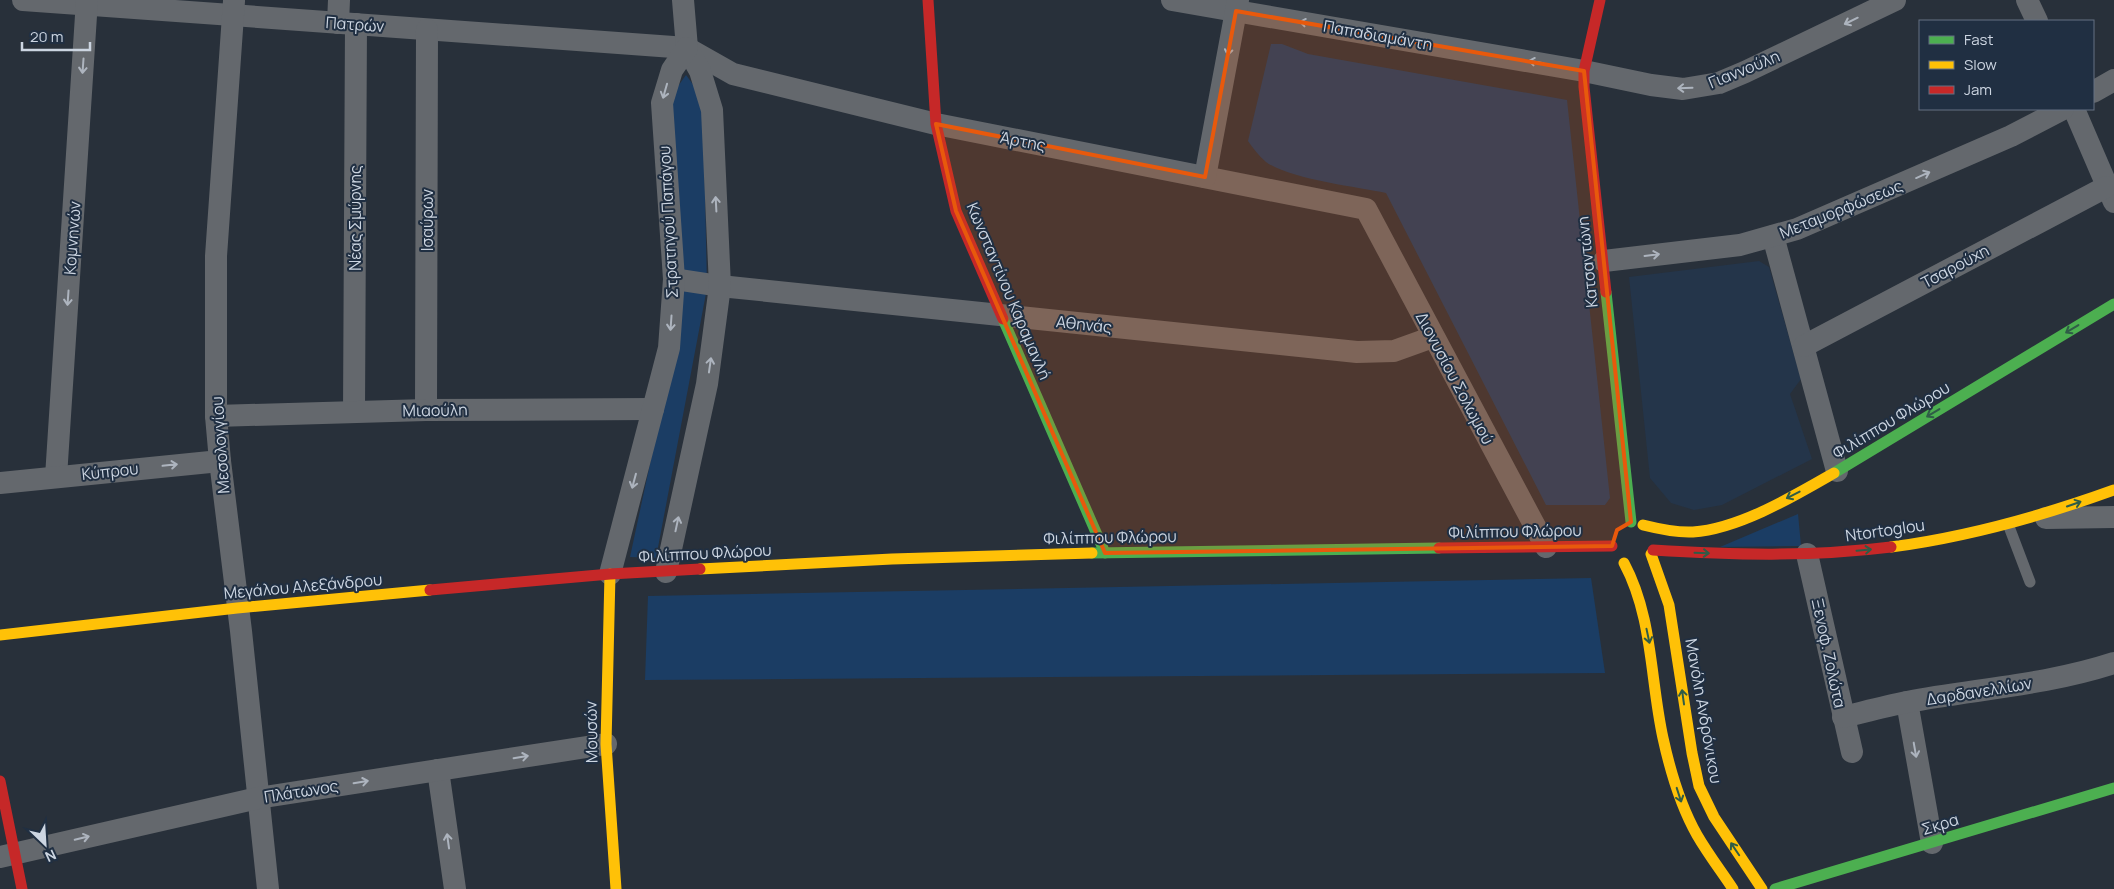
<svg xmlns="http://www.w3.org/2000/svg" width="2114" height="889" viewBox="0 0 2114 889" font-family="Manrope,sans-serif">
<rect width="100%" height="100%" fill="#28303a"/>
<polygon fill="#24354a" points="1759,261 1769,267 1801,379 1790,394 1812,459 1722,505 1694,510 1671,503 1650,478 1629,277"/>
<g fill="#1b3d64">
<path d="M1271,44H1282L1308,54L1567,100L1610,498L1605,505H1546L1386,193C1357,187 1289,179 1266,162C1259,156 1253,148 1248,141Z"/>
<polygon points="686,75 703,98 707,288 656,558 630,557 661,413 671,96"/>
<polygon points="1798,514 1801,546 1720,547"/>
<polygon points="1591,578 1605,673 645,680 648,596"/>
</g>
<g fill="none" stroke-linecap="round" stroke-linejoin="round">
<polyline stroke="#64686d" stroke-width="11" points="2008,524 2030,582"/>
<g stroke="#64686d" stroke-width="22">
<polyline points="23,0 687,48 733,74 936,124 1366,209 1546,547"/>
<polyline points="1172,0 1584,71 1651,85 1683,89 1719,83 1745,72 1895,0"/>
<polyline points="2027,0 2037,21"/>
<polyline points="234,1 216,256 216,416 220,461 241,631 268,889"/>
<polyline points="338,23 339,0"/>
<polyline points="2093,92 2114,80"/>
<polyline points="2074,109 2114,202"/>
<polyline points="1205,177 1238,0"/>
<polyline points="1773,236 1837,471"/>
<polyline points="1604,261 1740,245 1797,229 2011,136 2063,109"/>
<polyline points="674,279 720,286 1357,352 1394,351 1433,337"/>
<polyline points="1804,346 2106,187"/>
<polyline points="426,410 427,30"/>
<polyline points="354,412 356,24"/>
<polyline points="216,416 426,410 653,409"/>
<polyline points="56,477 87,0"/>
<polyline points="0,483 220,461"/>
<polyline points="2046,518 2114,517"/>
<polyline points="1807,554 1852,752"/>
<polyline points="666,572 707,384 720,286 712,110 700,71 687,48 683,0"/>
<polyline points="610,574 669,348 674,279 662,103 672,70 687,48"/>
<polyline points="1907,702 1932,843"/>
<path d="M1843,717C1864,712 1886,706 1907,702C1976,689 2047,685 2114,663"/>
<polyline points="438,770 455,889"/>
<polyline points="0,857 258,798 606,744"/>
</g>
<g stroke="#4caf50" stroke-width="11">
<polyline points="1606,292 1631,522"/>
<polyline points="1003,319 1105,553"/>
<polyline points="1834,473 2114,304"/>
<polyline points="1092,553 1439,548"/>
<polyline points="1775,889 2114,788"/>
</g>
<g stroke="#ffc107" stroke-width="11">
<path d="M1643,525C1659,529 1676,533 1693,532C1739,529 1794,496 1834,473"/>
<path d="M1891,547C1967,537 2042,516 2114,490"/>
<polyline points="1651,554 1669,605 1692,753 1699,786 1714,817 1762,889"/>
<path d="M1624,563C1653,617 1650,679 1663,738C1670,770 1680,805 1697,835C1708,854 1721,871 1733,889"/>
<polyline points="700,569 892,559 1092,553"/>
<polyline points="610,574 606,744 616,889"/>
<polyline points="0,635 237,608 430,590"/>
</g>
<g stroke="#c62828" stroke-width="11">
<polyline points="928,0 936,124 956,211 1003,319"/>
<polyline points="1600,0 1584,71 1584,87 1606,292"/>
<polyline points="1439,548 1612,546"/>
<path d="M1653,550C1733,555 1811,557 1891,547"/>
<polyline points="430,590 610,574 700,569"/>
<polyline points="0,781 22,889"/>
</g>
</g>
<defs><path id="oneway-shaft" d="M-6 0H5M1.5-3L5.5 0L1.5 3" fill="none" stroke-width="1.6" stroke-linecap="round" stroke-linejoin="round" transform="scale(1.25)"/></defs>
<g stroke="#adb4be">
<use href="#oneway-shaft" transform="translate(1851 21) rotate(154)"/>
<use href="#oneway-shaft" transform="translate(1307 23) rotate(-170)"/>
<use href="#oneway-shaft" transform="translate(1229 48) rotate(100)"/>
<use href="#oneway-shaft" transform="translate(1536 62) rotate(-170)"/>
<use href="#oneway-shaft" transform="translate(83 66) rotate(94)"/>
<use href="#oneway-shaft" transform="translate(1685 88) rotate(178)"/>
<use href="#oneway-shaft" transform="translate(665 91) rotate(106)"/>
<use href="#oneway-shaft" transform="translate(1923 175) rotate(-24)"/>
<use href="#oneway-shaft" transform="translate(716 204) rotate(-93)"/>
<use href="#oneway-shaft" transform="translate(1652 255) rotate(-7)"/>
<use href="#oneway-shaft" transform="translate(68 298) rotate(94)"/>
<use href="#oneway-shaft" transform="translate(671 323) rotate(94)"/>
<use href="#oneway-shaft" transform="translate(710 365) rotate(-82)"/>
<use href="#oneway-shaft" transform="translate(170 465) rotate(-6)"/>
<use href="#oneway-shaft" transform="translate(634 481) rotate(105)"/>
<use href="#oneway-shaft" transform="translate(677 524) rotate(-78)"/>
<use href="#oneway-shaft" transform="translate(1915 750) rotate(80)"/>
<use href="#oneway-shaft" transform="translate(521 757) rotate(-9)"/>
<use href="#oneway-shaft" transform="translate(361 782) rotate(-9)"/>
<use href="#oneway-shaft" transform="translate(82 838) rotate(-13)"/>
<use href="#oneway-shaft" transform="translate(448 841) rotate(-98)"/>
</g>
<g stroke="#2f5c47">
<use href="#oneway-shaft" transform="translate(2072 329) rotate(149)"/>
<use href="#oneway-shaft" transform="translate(1933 413) rotate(149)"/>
<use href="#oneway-shaft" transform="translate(1793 495) rotate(153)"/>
<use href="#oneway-shaft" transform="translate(2074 504) rotate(-19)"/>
<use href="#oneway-shaft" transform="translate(1864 550) rotate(-5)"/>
<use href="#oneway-shaft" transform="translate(1702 553) rotate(2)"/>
<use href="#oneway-shaft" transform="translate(1648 636) rotate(78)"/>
<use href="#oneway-shaft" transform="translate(1683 697) rotate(-98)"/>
<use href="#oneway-shaft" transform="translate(1679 795) rotate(72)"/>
<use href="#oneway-shaft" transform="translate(1735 849) rotate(-124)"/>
</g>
<path fill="#e8590c" fill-opacity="0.2" stroke="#e8590c" stroke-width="4" stroke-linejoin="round" d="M1236,11L1584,71L1631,522L1617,530L1612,546L1105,553L956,211L936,124L1205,177Z"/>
<g text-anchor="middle" stroke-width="4" stroke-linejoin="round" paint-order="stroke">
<g font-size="16" fill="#ccd5e1" stroke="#202f42">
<text transform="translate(355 24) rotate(4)" y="6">Πατρών</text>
<text transform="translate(1378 35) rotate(10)" y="6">Παπαδιαμάντη</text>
<text transform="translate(1744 69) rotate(-22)" y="6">Γιαννούλη</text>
<text transform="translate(1023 141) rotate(11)" y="6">Άρτης</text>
<text transform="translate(1841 209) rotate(-22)" y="6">Μεταμορφώσεως</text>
<text transform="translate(355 218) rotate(-90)" y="6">Νέας Σμύρνης</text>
<text transform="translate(427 220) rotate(-90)" y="6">Ισαύρων</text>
<text transform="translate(668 222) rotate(-93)" y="6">Στρατηγού Παπάγου</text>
<text transform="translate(72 238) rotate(-86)" y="6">Κομνηνών</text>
<text transform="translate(1587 262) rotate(-96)" y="6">Κατσαντώνη</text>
<text transform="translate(1955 266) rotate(-28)" y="6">Τσαρούχη</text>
<text transform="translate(1009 291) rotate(67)" y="6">Κωνσταντίνου Καραμανλή</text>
<text transform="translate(1084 324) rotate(6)" y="6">Αθηνάς</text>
<text transform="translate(1455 378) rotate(62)" y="6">Διονυσίου Σολωμού</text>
<text transform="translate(435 410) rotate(-1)" y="6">Μιαούλη</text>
<text transform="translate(1891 420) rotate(-31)" y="6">Φιλίππου Φλώρου</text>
<text transform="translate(220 445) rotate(-94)" y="6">Μεσολογγίου</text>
<text transform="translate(110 471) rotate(-6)" y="6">Κύπρου</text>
<text transform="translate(1885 530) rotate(-8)" y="6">Ntortoglou</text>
<text transform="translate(1515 531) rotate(-1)" y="6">Φιλίππου Φλώρου</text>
<text transform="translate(1110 537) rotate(-1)" y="6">Φιλίππου Φλώρου</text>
<text transform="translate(705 553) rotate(-3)" y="6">Φιλίππου Φλώρου</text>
<text transform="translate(303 586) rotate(-5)" y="6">Μεγάλου Αλεξάνδρου</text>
<text transform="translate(1829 653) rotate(78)" y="6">Ξενοφ. Ζολώτα</text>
<text transform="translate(1979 691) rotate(-9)" y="6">Δαρδανελλίων</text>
<text transform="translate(1704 711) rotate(80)" y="6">Μανόλη Ανδρόνικου</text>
<text transform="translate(591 732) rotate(-91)" y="6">Μουσών</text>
<text transform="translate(301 791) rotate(-9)" y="6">Πλάτωνος</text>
<text transform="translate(1940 824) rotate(-17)" y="6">Σκρα</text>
</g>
</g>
<rect x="1919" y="20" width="175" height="90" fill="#202f42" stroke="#657182"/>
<rect x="1929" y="36" width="25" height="8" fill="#4caf50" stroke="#657182"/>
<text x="1964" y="45" font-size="15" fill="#ccd5e1">Fast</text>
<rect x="1929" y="61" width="25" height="8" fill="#ffc107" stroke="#657182"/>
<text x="1964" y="70" font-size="15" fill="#ccd5e1">Slow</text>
<rect x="1929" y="86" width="25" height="8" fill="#c62828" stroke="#657182"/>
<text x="1964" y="95" font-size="15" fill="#ccd5e1">Jam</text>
<g transform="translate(45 844) rotate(155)" stroke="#202f42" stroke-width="4" paint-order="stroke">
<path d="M0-4L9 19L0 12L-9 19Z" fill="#ccd5e1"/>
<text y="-8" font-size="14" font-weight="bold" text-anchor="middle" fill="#ccd5e1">N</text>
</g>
<path d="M22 42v8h68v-8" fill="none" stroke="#ccd5e1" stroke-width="2.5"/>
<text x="30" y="42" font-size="15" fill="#ccd5e1" stroke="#202f42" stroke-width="4" paint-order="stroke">20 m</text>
</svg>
